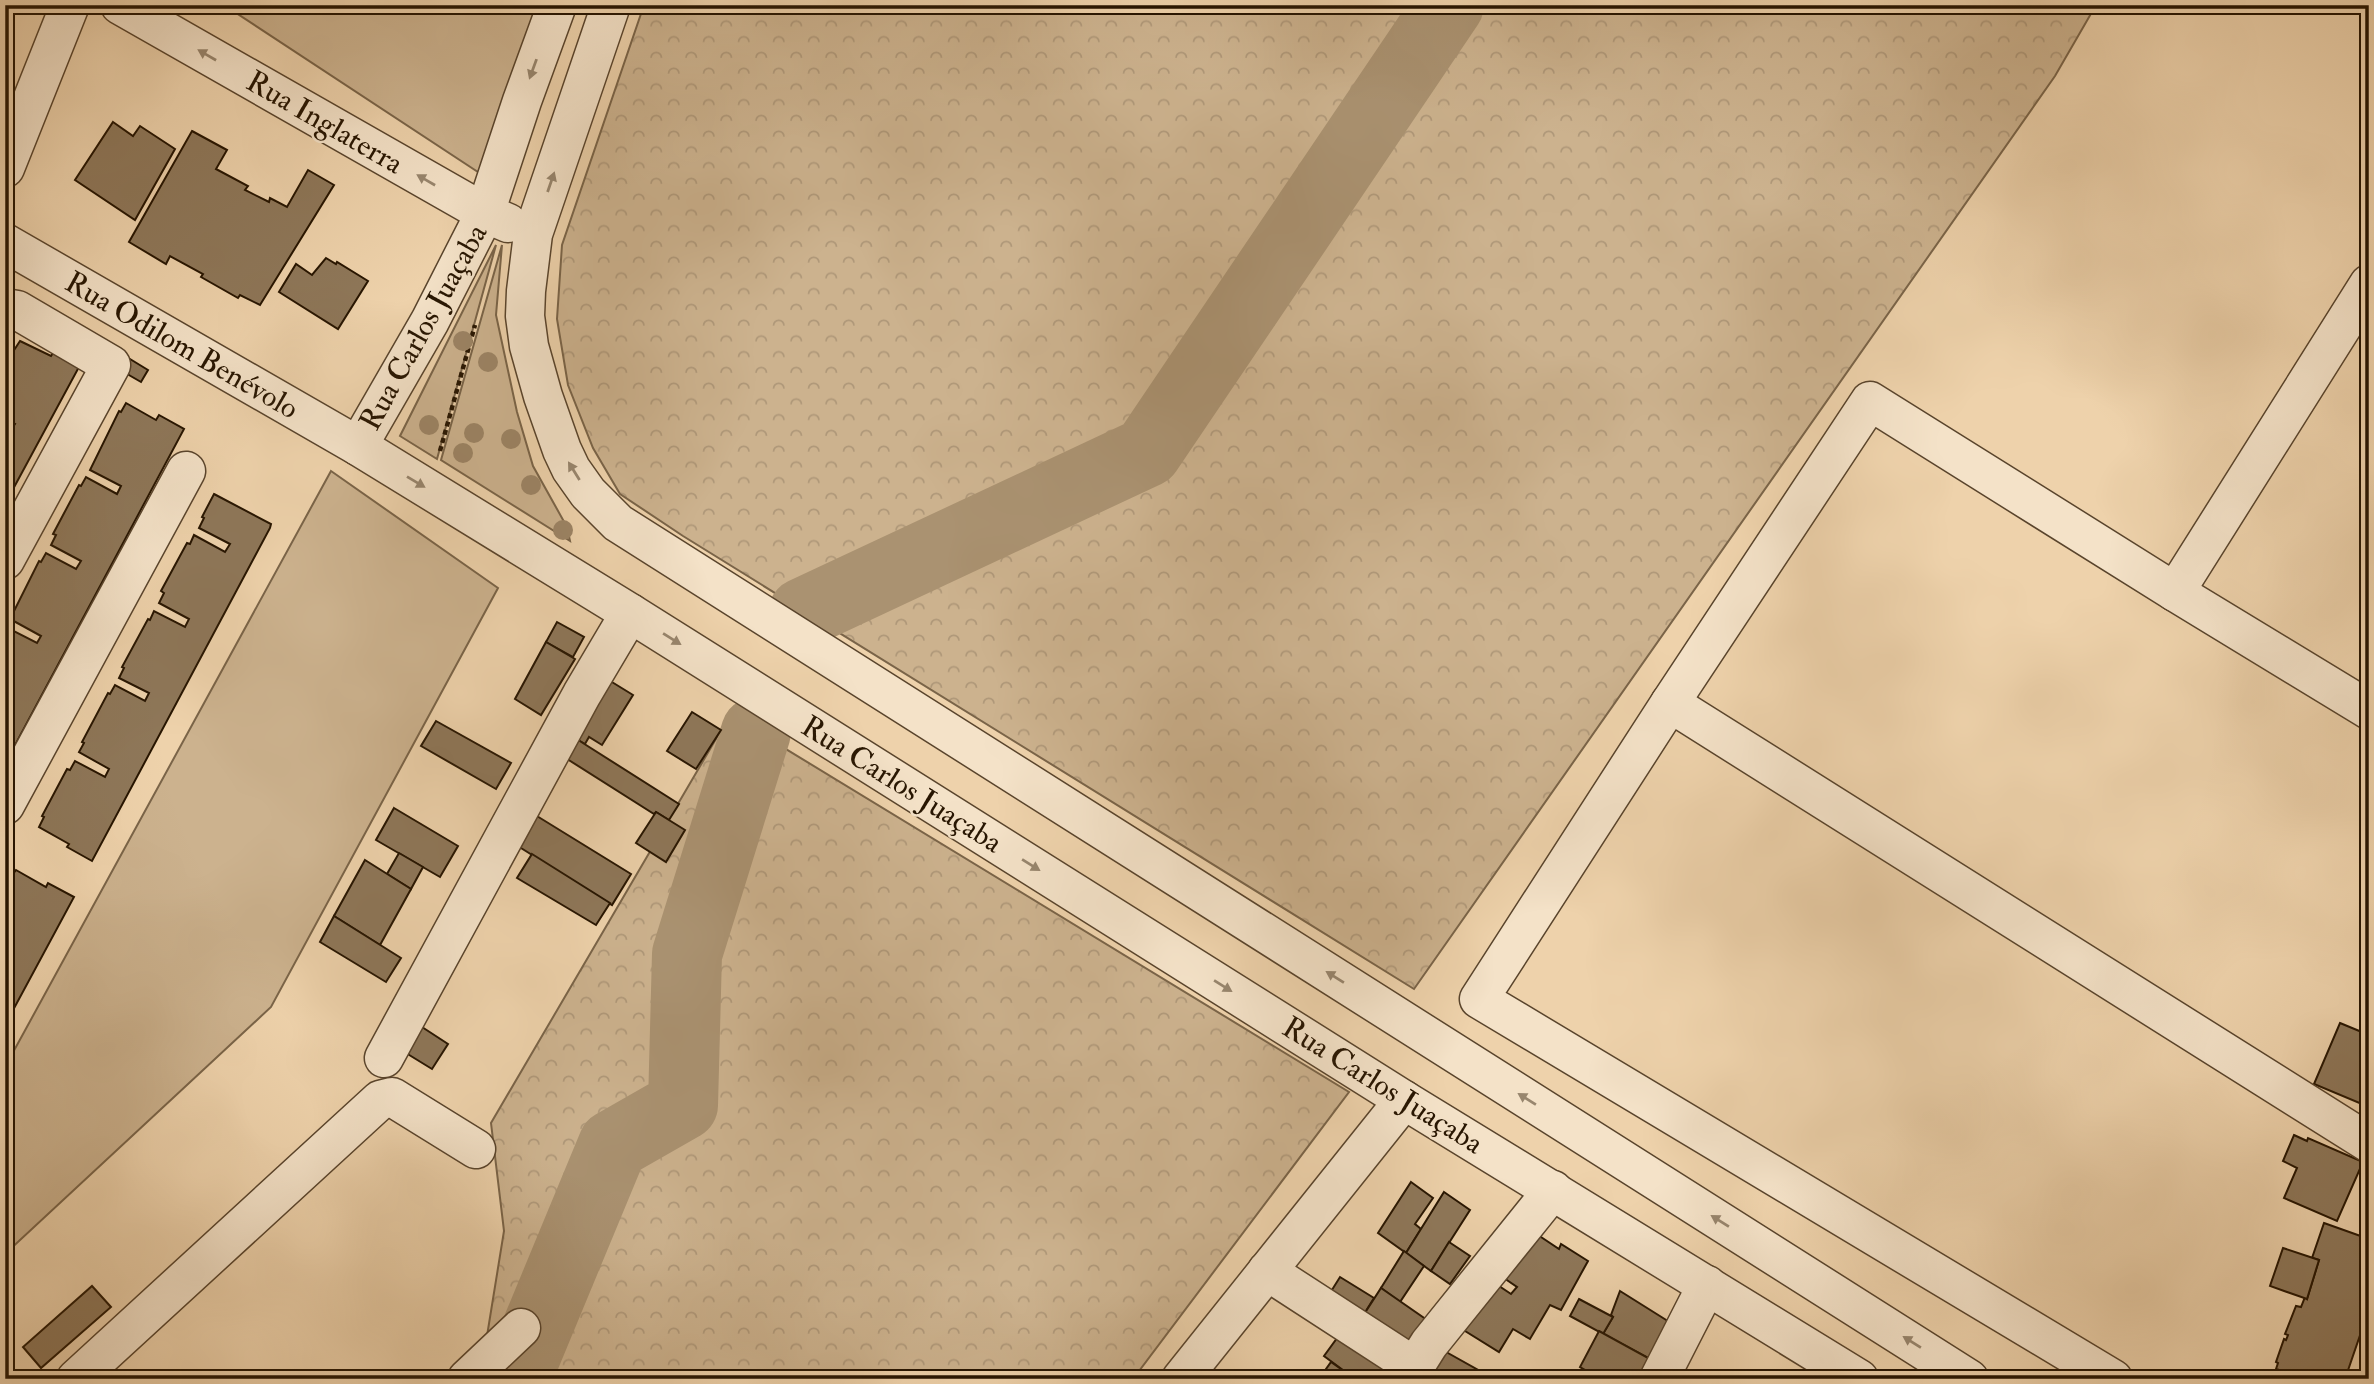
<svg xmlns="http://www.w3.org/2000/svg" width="2374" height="1384" viewBox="0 0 2374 1384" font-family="'IM FELL Double Pica',serif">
<defs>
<pattern id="forest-crowns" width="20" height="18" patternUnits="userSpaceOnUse" patternTransform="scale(1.75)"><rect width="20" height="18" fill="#ccb28e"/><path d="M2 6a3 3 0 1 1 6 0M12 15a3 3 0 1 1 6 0" fill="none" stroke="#af9879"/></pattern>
</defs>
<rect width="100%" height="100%" fill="#eed2ab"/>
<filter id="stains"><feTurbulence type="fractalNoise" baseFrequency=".00286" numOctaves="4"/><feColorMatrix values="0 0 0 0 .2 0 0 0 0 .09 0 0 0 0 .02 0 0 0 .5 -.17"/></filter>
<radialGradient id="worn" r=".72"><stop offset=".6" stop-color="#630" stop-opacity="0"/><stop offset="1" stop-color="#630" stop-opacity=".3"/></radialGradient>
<g fill="#ccb28e" stroke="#7a6448" stroke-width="2">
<polygon points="224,5 539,5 481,174"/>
<polygon points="496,245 437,459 400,436"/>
<polygon points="502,245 496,315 517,412 533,466 567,527 570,541 441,460"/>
<polygon points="331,471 498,588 271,1007 5,1254 5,1067"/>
</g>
<g fill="url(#forest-crowns)" stroke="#7a6448" stroke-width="2">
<polygon points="644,5 2096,5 2055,76 1414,989 683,536 620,494 593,448 568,385 557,319 562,245"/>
<polygon points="730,715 1349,1092 1133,1379 480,1379 504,1231 491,1123"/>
</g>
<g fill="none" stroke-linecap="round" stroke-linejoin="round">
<g stroke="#aa9271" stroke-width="70">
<polyline points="803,613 1147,452 1449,5"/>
<polyline points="516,1379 613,1145 683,1105 687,954 756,732"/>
</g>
</g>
<g fill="#8e7759" stroke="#271501" stroke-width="2">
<polygon points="113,122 133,136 140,126 175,149 135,220 75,180"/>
<polygon points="192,131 227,150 216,169 248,186 245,190 269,202 270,198 287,207 308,170 334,185 260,305 240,295 238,298 201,277 203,274 170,256 166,264 129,242"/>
<polygon points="326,258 336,264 337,262 368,281 338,329 279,292 296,264 312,275"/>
<polygon points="20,341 51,356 53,353 79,367 5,504 5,429 10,432 15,424 5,419 5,364"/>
<polygon points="130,359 148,370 141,382 122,371"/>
<polygon points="126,403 156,420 159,415 184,429 5,764 5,629 6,627 37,643 41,636 10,619 39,561 41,562 46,553 76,569 81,561 51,545 56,535 53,534 79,485 81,486 86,477 117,494 121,486 90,470 119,411 121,412"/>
<polygon points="214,494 271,524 270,528 92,861 67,847 69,844 39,827 44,817 42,816 67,769 70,770 75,761 105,777 109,769 79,752 84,743 82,742 108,693 110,694 115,685 145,701 149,693 119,678 124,668 122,667 148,619 150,620 154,611 185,627 189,619 159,603 164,593 161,591 187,543 190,544 194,535 225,552 230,544 199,528 204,518 202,517"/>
<polygon points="557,622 584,637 573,657 546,642"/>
<polygon points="546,642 575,659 541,715 515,699"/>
<polygon points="607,679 633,695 602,745 589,737 585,744 573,737"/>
<polygon points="692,712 721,730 696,769 667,751"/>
<polygon points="436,721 511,763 496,789 421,746"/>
<polygon points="575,738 679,804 669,820 656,812 654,814 564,757"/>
<polygon points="394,808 458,846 440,877 376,840"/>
<polygon points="656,812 685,830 666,862 636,843"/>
<polygon points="532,813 631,874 612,905 513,843"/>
<polygon points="399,853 423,867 411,889 387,874"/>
<polygon points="532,854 610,903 596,925 517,878"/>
<polygon points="365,860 411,889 380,945 334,916"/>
<polygon points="16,870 46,887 48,883 74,897 5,1025 5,962 11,954 5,951 5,885"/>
<polygon points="334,916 401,958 386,982 320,942"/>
<polygon points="2340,1023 2369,1035 2369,1107 2314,1084"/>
<polygon points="422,1027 448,1044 432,1069 406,1053"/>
<polygon points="2294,1135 2307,1141 2308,1138 2363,1162 2337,1221 2284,1198 2297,1168 2283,1161"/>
<polygon points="1411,1182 1433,1198 1415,1224 1421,1229 1406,1253 1378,1233"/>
<polygon points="1444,1192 1470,1210 1431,1271 1406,1253"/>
<polygon points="2324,1223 2369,1239 2369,1309 2345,1379 2304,1379 2292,1375 2291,1379 2276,1379 2279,1370 2276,1369 2278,1363 2276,1362 2284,1339 2286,1340 2288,1335 2285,1334 2296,1306 2301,1307 2305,1297 2307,1299 2319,1260 2312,1258"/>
<polygon points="1526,1227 1559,1249 1561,1244 1588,1261 1561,1310 1550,1305 1530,1339 1513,1329 1499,1352 1457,1326 1487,1278 1511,1294 1517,1287 1498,1274"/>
<polygon points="1449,1242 1470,1256 1450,1284 1431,1271"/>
<polygon points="2283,1248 2319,1260 2307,1299 2270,1286"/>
<polygon points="1404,1251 1424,1266 1400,1302 1381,1288"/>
<polygon points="1340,1277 1374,1298 1361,1319 1325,1301"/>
<polygon points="92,1286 111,1307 41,1368 23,1347"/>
<polygon points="1381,1288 1427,1320 1406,1350 1361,1319"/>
<polygon points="1620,1291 1671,1323 1650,1359 1603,1334 1613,1317 1611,1315"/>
<polygon points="1579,1299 1613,1317 1603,1334 1570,1316"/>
<polygon points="1343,1330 1394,1367 1385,1379 1355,1379 1324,1356"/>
<polygon points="1599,1331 1650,1359 1649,1379 1601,1379 1580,1367"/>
<polygon points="1439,1348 1487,1375 1485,1379 1439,1379 1425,1372"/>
<polygon points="1331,1362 1355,1379 1319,1379"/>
</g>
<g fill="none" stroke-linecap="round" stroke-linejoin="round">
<defs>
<g id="minor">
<polyline points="120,5 485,213 508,223"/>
<polyline points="611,5 533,234 526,291 525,316 529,346 543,396 562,450 571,469 588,493 618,523 1969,1379"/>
<polyline points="5,168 70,5"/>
<polyline points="5,243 358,446 630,613 1404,1100 1859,1379"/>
<polyline points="5,308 17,310 111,365 5,560"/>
<polyline points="358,446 430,321 485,213 522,101 557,5"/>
<polyline points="2175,592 2369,284"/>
<polyline points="1670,703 2369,1143"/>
<polyline points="5,805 186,471"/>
<polyline points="384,1058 582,694 630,613"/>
<polyline points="1267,1271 1415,1367"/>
<polyline points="76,1379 380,1100 392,1097 476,1149"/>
<polyline points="467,1379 521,1328"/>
<polyline points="1181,1379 1404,1100"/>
<polyline points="1407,1379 1429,1344 1553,1190"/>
<polyline points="1659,1379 1707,1285"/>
<polyline points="2113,1379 1479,999 1670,703 1870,401 2175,592 2369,710"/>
</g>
</defs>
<use href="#minor" stroke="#59442c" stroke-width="41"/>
<polyline stroke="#271501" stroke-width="4.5" stroke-dasharray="5 3.5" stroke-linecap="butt" points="440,451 475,325"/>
<use href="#minor" stroke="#f4e2c8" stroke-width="38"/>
</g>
<g fill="#9c8465">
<circle cx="463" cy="341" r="10"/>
<circle cx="488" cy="362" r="10"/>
<circle cx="429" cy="425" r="10"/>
<circle cx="474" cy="433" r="10"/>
<circle cx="511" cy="439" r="10"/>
<circle cx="463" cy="453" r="10"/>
<circle cx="531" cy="485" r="10"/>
<circle cx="563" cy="530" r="10"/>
</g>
<defs><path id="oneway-solid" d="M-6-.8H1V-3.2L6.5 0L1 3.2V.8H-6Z" transform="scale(1.75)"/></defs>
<g fill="#98866e">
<use href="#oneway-solid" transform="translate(207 55) rotate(-150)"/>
<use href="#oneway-solid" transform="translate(533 69) rotate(110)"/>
<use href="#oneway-solid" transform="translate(426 180) rotate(-150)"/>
<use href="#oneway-solid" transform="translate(551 182) rotate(-71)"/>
<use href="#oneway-solid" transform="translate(574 471) rotate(-122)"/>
<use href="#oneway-solid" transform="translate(416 482) rotate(31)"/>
<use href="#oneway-solid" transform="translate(672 639) rotate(32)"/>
<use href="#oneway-solid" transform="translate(1031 865) rotate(32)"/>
<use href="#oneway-solid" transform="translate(1335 977) rotate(-148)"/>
<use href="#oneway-solid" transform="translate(1223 986) rotate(32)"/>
<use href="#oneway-solid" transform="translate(1527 1099) rotate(-148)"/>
<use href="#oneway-solid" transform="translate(1720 1221) rotate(-148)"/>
<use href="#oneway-solid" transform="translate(1912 1342) rotate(-148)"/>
</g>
<g text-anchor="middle" stroke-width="5" stroke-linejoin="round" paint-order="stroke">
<g font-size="30" fill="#271501" stroke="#f4e2c8">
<text transform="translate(325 122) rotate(30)" y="10">Rua Inglaterra</text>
<text transform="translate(423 327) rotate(-61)" y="10">Rua Carlos Juaçaba</text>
<text transform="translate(182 345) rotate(30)" y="10">Rua Odilom Benévolo</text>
<text transform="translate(902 784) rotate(32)" y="10">Rua Carlos Juaçaba</text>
<text transform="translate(1383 1085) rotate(32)" y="10">Rua Carlos Juaçaba</text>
</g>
</g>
<rect width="2374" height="1384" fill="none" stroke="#eed2ab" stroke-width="28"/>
<rect x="7" y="7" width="2360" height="1370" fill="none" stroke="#271501" stroke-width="3.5"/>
<rect x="14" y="14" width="2346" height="1356" fill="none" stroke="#271501" stroke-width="2"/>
<rect width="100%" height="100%" filter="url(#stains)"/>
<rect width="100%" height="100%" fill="url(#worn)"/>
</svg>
